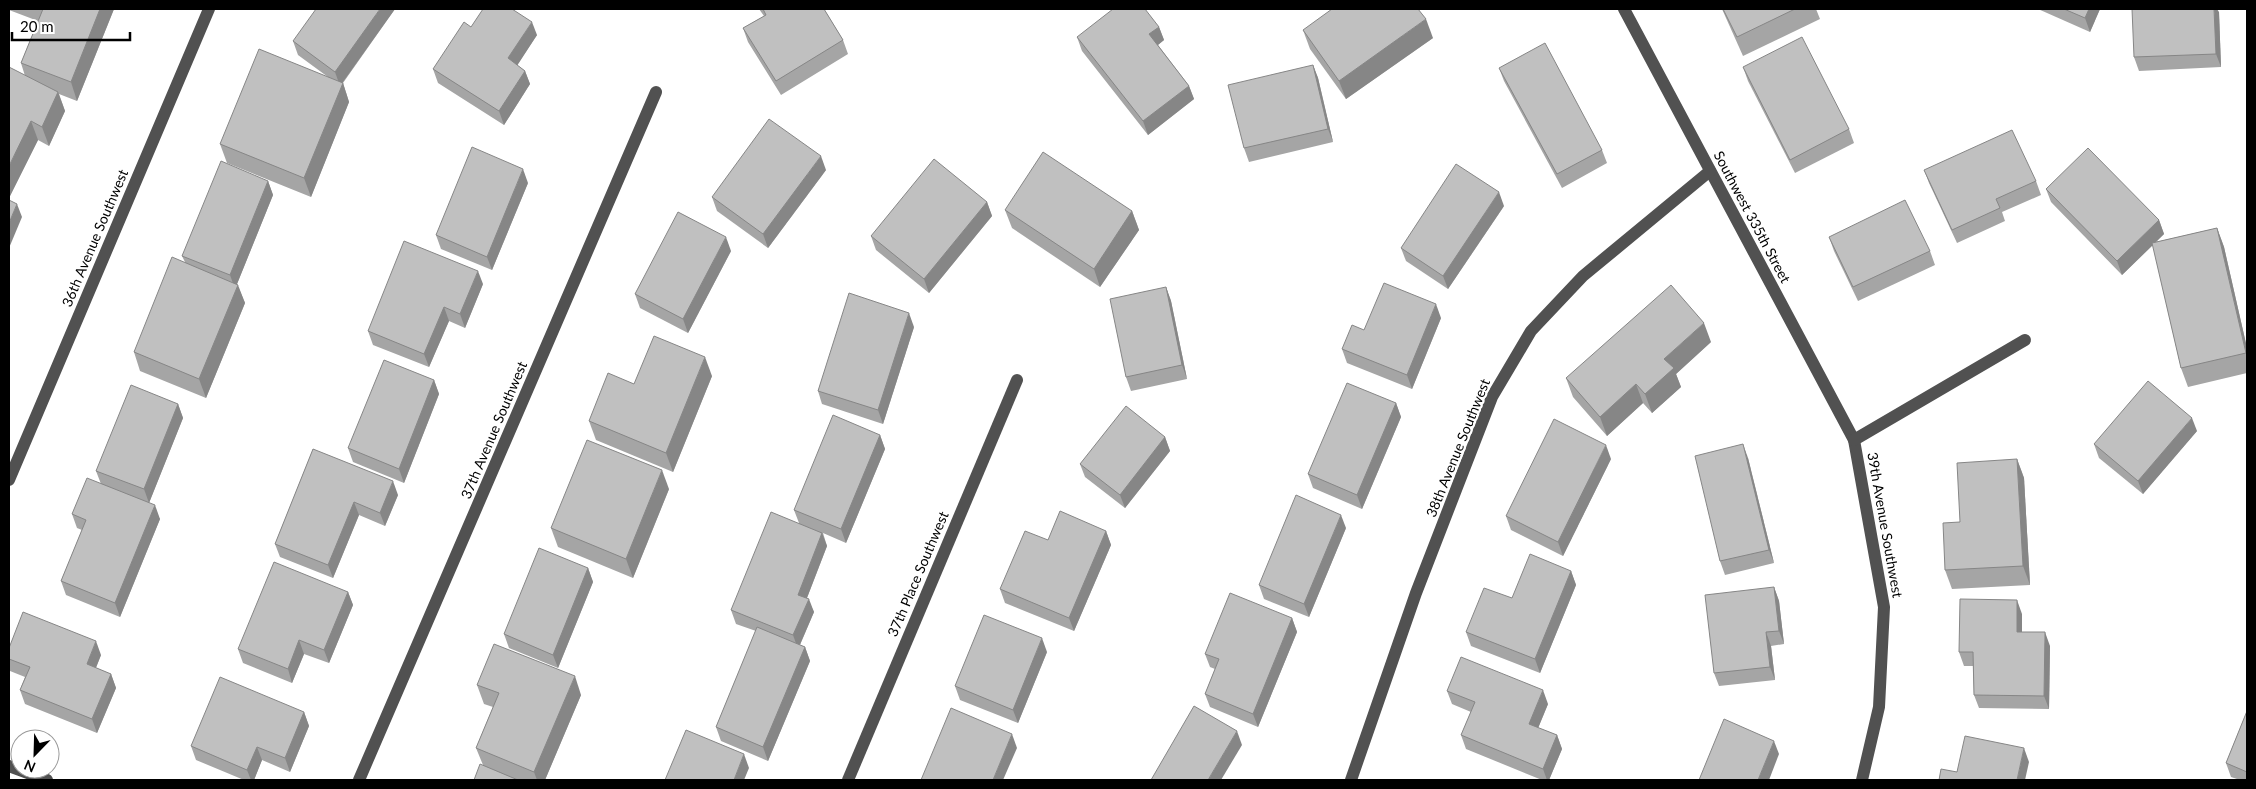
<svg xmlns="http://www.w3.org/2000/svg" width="2256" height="789" viewBox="0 0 2256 789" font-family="Lato,sans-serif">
<rect width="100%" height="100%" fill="#fff"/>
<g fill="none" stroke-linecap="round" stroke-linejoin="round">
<g stroke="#515151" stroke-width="12">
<polyline points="1624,9 1854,440 1884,607 1879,707 1862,780"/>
<polyline points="1854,440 2025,340"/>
<polyline points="9,480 209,9"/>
<polyline points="9,766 47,780"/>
<polyline points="359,780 656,92"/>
<polyline points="848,780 1017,380"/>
<polyline points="1351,780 1416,593 1492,397 1531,331 1583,276 1710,171"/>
</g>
</g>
<g fill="#a5a5a5">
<polygon points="9,9 114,9 77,101 59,94 65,111 49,146 38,140 9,198 25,76 21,63 38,21 9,10"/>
<polygon points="395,9 343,83 349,102 311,197 227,163 220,144 328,77 298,55 293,41"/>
<polygon points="759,9 824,9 843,40 848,54 781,95 748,42 743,28 764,16"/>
<polygon points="1722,9 1816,9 1820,19 1743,56"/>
<polygon points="2038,9 2100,9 2090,32"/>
<polygon points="2219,12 2221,67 2139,71 2134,57"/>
<polygon points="471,27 537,35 517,65 525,71 530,84 504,125 438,83 433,69"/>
<polygon points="1159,27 1164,40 1158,45 1189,86 1194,99 1148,135 1082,51 1077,37"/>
<polygon points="1303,30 1433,38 1346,99 1310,49"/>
<polygon points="1313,65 1318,78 1333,142 1249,162 1244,148"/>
<polygon points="1743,67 1849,129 1854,143 1795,173 1748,81"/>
<polygon points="1499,68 1602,150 1607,163 1562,188 1504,81"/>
<polygon points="826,170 768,248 717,211 712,197"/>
<polygon points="1924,170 2036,181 2041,195 2002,212 2005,221 1957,243 1929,183"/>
<polygon points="268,181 273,195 237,284 245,303 206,398 140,371 134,352 185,262 182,256"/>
<polygon points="528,183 492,270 441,249 436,235"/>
<polygon points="2046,189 2159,220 2164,234 2156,242 2217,228 2224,247 2247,348 2247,373 2188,387 2181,368 2153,245 2122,275 2051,202"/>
<polygon points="987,202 992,216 929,293 876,250 871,236"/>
<polygon points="1504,206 1448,289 1406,261 1401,248"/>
<polygon points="1005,210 1132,211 1139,230 1100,287 1012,228"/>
<polygon points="1829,237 1930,251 1935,265 1858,301 1834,251"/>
<polygon points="731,251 688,333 640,308 635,294"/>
<polygon points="483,284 465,328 449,321 429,367 373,345 368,331"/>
<polygon points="1166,287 1171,301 1187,379 1131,391 1126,377"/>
<polygon points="1441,318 1412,389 1347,363 1342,349 1364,330"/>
<polygon points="914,327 883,424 822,404 818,391"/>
<polygon points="1711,342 1676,374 1681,387 1652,413 1643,403 1607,436 1573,397 1566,378"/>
<polygon points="712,376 673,472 596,440 589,421 634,384"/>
<polygon points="434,380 439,394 404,483 353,462 348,448"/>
<polygon points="1396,403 1401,417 1362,509 1313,488 1308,474"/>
<polygon points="178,404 183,418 149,503 160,519 120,617 66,595 61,581 82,530 77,528 72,514 101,484 96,471"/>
<polygon points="2197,431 2143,494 2099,458 2094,444"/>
<polygon points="880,435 885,449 846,543 823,533 827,546 807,598 814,612 800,645 805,647 810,661 768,761 721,741 716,727 756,631 736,624 731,610 799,523 794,510"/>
<polygon points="1165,437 1170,451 1125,508 1085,477 1080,464"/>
<polygon points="313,449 398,495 385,526 359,515 333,578 280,557 275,544"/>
<polygon points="1748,458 1774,563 1725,575 1720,561"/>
<polygon points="1611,459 1563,556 1511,530 1506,516"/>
<polygon points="2017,459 2024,478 2030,585 1952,589 1945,570 1960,522"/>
<polygon points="669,489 633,578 558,547 551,528"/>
<polygon points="1346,528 1309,617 1264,599 1259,585"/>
<polygon points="1106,531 1111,545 1074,631 1005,603 1000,589 1048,540"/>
<polygon points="588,568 593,582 558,668 509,648 504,634"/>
<polygon points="1571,571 1576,585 1540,673 1471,646 1466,632 1512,598"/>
<polygon points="1774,587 1779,601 1784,644 1771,646 1775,680 1719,686 1714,673"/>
<polygon points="348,592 353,605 329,663 304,654 292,683 243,663 238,649"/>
<polygon points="2022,614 2022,632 2050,646 2049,709 1979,708 1974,695 1973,666 1964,666 1959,652"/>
<polygon points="1292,618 1297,632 1258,727 1210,707 1205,694 1215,669 1210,667 1205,654"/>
<polygon points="9,648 101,655 96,668 111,674 116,688 97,733 25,704 20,690 25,677 10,671 9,667"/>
<polygon points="1047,652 1018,723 960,700 955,686"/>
<polygon points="477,685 581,695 545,780 474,780 483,765 476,748 493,707 484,704"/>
<polygon points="1447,691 1548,704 1538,728 1557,735 1562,749 1549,780 1542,780 1466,749 1461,735 1471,712 1452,704"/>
<polygon points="2247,711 2247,780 2240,780 2231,777 2226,763"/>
<polygon points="304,712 309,726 290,772 262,760 254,780 244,780 196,760 191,746"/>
</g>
<g fill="#868686">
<polygon points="100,9 114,9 77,101 71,82"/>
<polygon points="380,9 395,9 340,86 335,72"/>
<polygon points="2089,9 2100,9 2090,32 2085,18"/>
<polygon points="2214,9 2217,9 2219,12 2221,67 2216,54"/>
<polygon points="1426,19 1433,38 1346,99 1339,81"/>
<polygon points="532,22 537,35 513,72 508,58"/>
<polygon points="1159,27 1164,40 1154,48 1149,34"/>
<polygon points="1313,65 1318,78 1333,142 1328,129"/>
<polygon points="525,71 530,84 504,125 499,111"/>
<polygon points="343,83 349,102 311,197 304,178"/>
<polygon points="1189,86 1194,99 1148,135 1143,121"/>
<polygon points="58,92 65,111 49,146 42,127"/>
<polygon points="31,121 38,140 9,198 9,166"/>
<polygon points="821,156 826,170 768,248 763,234"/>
<polygon points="523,169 528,183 492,270 487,257"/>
<polygon points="268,181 273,195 235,289 230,275"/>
<polygon points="1499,192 1504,206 1448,289 1443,276"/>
<polygon points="987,202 992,216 929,293 924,279"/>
<polygon points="17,204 22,217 9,248 9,223"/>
<polygon points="1132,211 1139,230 1100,287 1094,269"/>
<polygon points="2159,220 2164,234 2122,275 2117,261"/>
<polygon points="2217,228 2224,247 2247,348 2247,356"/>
<polygon points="726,237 731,251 688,333 683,319"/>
<polygon points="478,271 483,284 465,328 460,314"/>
<polygon points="238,285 245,303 206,398 199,379"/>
<polygon points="1166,287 1171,301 1187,379 1182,365"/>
<polygon points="1436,304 1441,318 1412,389 1407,375"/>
<polygon points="444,307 449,321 429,367 424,354"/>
<polygon points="909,313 914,327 883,424 878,410"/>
<polygon points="1704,323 1711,342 1676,374 1681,387 1652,413 1645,394 1664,359"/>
<polygon points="705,357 712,376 673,472 666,453"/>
<polygon points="434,380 439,394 404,483 399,469"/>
<polygon points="1636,384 1643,403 1607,436 1600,417"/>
<polygon points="1396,403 1401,417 1362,509 1357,495"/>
<polygon points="178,404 183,418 149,503 144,489"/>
<polygon points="2192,418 2197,431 2143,494 2138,481"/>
<polygon points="880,435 885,449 846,543 841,529"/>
<polygon points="1165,437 1170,451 1125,508 1120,495"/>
<polygon points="1743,444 1748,458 1774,563 1769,550"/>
<polygon points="1606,445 1611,459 1563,556 1558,542"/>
<polygon points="2017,459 2024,478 2030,585 2023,566"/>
<polygon points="662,470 669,489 633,578 626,559"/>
<polygon points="393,481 398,495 385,526 380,513"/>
<polygon points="354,502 359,515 333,578 328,565"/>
<polygon points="155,505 160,519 120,617 115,603"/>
<polygon points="1341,515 1346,528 1309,617 1304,604"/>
<polygon points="1106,531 1111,545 1074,631 1069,618"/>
<polygon points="822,533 827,546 803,608 798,595"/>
<polygon points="588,568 593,582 558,668 553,655"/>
<polygon points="1571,571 1576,585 1540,673 1535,659"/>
<polygon points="1774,587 1779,601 1784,644 1779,631"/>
<polygon points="348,592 353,605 329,663 324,650"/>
<polygon points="809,599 814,612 798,649 793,635"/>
<polygon points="2017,600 2022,614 2022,646 2017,632"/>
<polygon points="1292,618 1297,632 1258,727 1253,714"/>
<polygon points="1766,632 1771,646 1775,680 1770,667"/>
<polygon points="2045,632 2050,646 2049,709 2044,696"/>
<polygon points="1042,638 1047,652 1018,723 1013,710"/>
<polygon points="299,640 304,654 292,683 288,669"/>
<polygon points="96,641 101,655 92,677 87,664"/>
<polygon points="805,647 810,661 768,761 763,747"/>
<polygon points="111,674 116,688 97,733 92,719"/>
<polygon points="575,676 581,695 545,780 537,780 534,772"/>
<polygon points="1543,690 1548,704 1534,738 1529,724"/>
<polygon points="304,712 309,726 290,772 285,758"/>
<polygon points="1237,731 1242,745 1221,780 1208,780"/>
<polygon points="1012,734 1017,748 1003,780 993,780"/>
<polygon points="1557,735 1562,749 1549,780 1547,780 1543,769"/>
<polygon points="1774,741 1779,754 1769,780 1758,780"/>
<polygon points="257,747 262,760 254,780 251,780 247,770"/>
<polygon points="2024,748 2029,762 2025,780 2017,780"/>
<polygon points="744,754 749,768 744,780 734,780"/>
</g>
<g fill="#c0c0c0" stroke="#868686">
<polygon points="43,9 100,9 71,82 21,63"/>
<polygon points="316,9 380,9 335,72 293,41"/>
<polygon points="483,9 512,9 532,22 508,58 525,71 499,111 433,69 464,22 471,27"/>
<polygon points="763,9 824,9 843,40 776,81 743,28 766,15"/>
<polygon points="1113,9 1145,9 1159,27 1149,34 1189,86 1143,121 1077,37"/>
<polygon points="1332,9 1418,9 1426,19 1339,81 1303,30"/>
<polygon points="1723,9 1795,9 1737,37"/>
<polygon points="2064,9 2089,9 2085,18"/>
<polygon points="2132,9 2214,9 2216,54 2134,57"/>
<polygon points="1802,37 1849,129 1790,160 1743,67"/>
<polygon points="1545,43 1602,150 1557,174 1499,68"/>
<polygon points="259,49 343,83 304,178 220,144"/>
<polygon points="1313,65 1328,129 1244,148 1228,85"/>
<polygon points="9,67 58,92 42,127 31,121 9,166"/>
<polygon points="769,119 821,156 763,234 712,197"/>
<polygon points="2012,130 2036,181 1996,199 2000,208 1952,230 1924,170"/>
<polygon points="472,147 523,169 487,257 436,235"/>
<polygon points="2088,148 2159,220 2117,261 2046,189"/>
<polygon points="1043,152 1132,211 1094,269 1005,210"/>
<polygon points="934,159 987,202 924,279 871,236"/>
<polygon points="221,161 268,181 230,275 182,256"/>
<polygon points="1456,164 1499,192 1443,276 1401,248"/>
<polygon points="9,200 17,204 9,223"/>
<polygon points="1905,200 1930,251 1853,287 1829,237"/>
<polygon points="678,212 726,237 683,319 635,294"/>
<polygon points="2217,228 2246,353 2181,368 2152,243"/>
<polygon points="404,241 478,271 460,314 444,307 424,354 368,331"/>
<polygon points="172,257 238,285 199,379 134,352"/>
<polygon points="1384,283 1436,304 1407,375 1342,349 1352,325 1364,330"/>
<polygon points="1671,285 1704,323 1664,359 1674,368 1645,394 1636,384 1600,417 1566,378"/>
<polygon points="1166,287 1182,365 1126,377 1110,299"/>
<polygon points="849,293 909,313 878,410 818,391"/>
<polygon points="654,336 705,357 666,453 589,421 608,373 634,384"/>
<polygon points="384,360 434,380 399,469 348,448"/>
<polygon points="2148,381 2192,418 2138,481 2094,444"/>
<polygon points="1347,383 1396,403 1357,495 1308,474"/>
<polygon points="131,385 178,404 144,489 96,471"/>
<polygon points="1126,406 1165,437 1120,495 1080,464"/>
<polygon points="833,415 880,435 841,529 794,510"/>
<polygon points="1554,419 1606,445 1558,542 1506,516"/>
<polygon points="587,440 662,470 626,559 551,528"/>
<polygon points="1743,444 1769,550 1720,561 1695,456"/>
<polygon points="313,449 393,481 380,513 354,502 328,565 275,544"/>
<polygon points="2017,459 2023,566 1945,570 1943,523 1960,522 1957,463"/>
<polygon points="87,478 155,505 115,603 61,581 86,520 72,514"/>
<polygon points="1296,495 1341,515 1304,604 1259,585"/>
<polygon points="1060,511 1106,531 1069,618 1000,589 1025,531 1048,540"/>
<polygon points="771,512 822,533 798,595 809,599 793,635 731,610"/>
<polygon points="539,548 588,568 553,655 504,634"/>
<polygon points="1530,554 1571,571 1535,659 1466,632 1484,588 1512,598"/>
<polygon points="274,562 348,592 324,650 299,640 288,669 238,649"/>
<polygon points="1774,587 1779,631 1766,632 1770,667 1714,673 1705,595"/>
<polygon points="1230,593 1292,618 1253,714 1205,694 1219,659 1205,654"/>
<polygon points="1960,599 2017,600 2017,632 2045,632 2044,696 1974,695 1973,652 1959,652"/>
<polygon points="23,612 96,641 87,664 111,674 92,719 20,690 30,667 9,659 9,648"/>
<polygon points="984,615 1042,638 1013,710 955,686"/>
<polygon points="757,627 805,647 763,747 716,727"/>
<polygon points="494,644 575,676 534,772 476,748 499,693 477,685"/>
<polygon points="1461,657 1543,690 1529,724 1557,735 1543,769 1461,735 1475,702 1447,691"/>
<polygon points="220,677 304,712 285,758 257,747 247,770 191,746"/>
<polygon points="1194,706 1237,731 1208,780 1151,780"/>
<polygon points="951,708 1012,734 993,780 921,780"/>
<polygon points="2247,711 2247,772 2226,763"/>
<polygon points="1724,719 1774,741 1758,780 1699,780"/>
<polygon points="686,730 744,754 734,780 665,780"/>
<polygon points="1965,736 2024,748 2017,780 1939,780 1941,769 1957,772"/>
<polygon points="480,764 518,780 474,780"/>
</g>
<g text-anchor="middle" stroke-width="4.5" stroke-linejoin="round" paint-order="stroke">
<g font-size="14" fill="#000" stroke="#fff">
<text transform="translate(1752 217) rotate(62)" y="5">Southwest 335th Street</text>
<text transform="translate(95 238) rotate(-67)" y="5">36th Avenue Southwest</text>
<text transform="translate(494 430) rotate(-67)" y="5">37th Avenue Southwest</text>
<text transform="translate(1458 448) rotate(-68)" y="5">38th Avenue Southwest</text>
<text transform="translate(1885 525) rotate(80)" y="5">39th Avenue Southwest</text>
<text transform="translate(918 574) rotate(-67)" y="5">37th Place Southwest</text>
</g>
</g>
<rect width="2256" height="789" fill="none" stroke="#000000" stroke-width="20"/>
<g transform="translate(35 754) rotate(203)"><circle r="24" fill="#ffffff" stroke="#999999"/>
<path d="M0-4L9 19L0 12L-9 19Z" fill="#000000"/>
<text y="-8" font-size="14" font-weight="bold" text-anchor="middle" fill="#000000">N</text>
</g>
<path d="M12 32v8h118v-8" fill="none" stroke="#000000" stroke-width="2.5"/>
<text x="20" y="32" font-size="15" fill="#000000" stroke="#ffffff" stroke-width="4" paint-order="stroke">20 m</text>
</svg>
